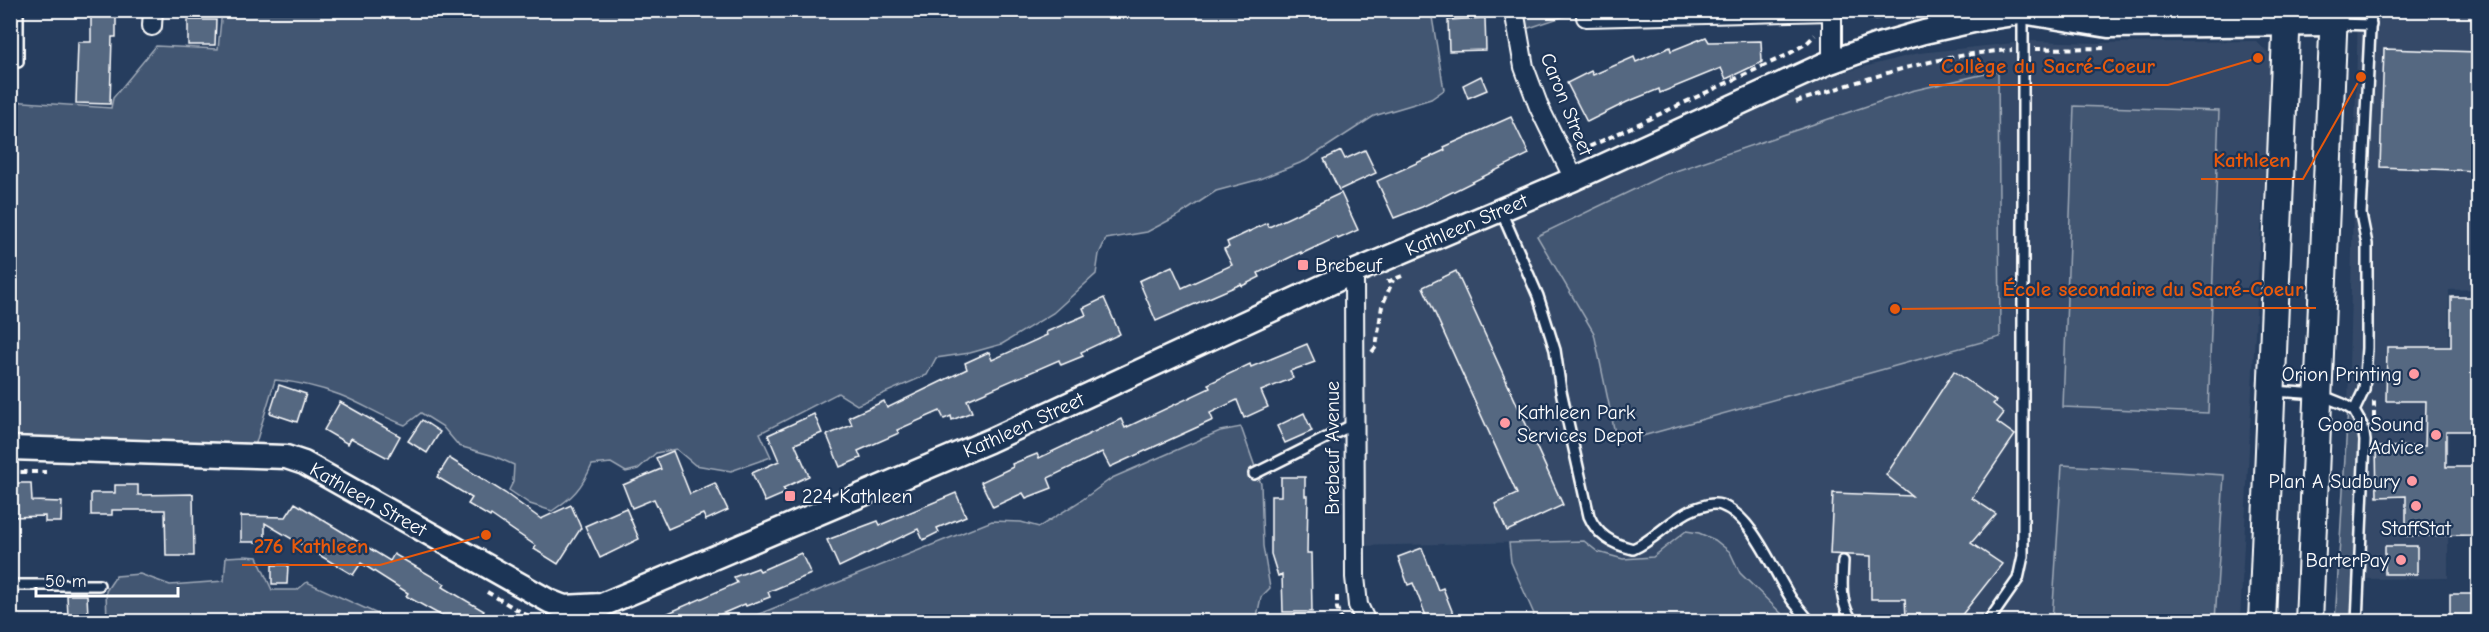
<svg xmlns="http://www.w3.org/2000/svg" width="2489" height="632" viewBox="0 0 2489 632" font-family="'Comic Neue',sans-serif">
<rect width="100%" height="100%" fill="#263d5e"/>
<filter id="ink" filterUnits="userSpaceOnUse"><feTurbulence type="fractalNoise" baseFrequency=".0167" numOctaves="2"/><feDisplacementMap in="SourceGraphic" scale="12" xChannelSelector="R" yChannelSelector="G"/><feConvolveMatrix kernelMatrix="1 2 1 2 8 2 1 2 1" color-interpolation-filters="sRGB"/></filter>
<g filter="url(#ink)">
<g fill="#344a68">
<polygon points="2358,11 2478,11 2478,289 2449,290 2448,578 2357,579 2348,408"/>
<polygon points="2033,41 2097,43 2256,41 2271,56 2272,71 2258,274 2240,621 1789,621 1740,573 1730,552 1715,540 1699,533 1686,531 1653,557 1624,559 1598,552 1583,541 1353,546 1353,274 1769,91 1919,53"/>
</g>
<g fill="#425672" stroke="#a0aab8" stroke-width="1.5">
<path d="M222,10L1431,11L1444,90L1431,99L1374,116L1305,161L1257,180L1216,191L1181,214L1147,232L1106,239L1099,254L1096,274L1053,313L1002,344L970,353L936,358L927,375L857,405L838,393L760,433L771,457L731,471L695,465L676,449L656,453L638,469L626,472L611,463L592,465C581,489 573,497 552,511L530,504L509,490L513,482L514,465L494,456L459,446L442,426L421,413L405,425C382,417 363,404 340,395C319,387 298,382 275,380L252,456L11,450L10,101L111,108L113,98L156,46L218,49Z"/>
<polygon points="1517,11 1575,11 1574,13 1520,31"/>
<path d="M1851,11V10L1902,11C1883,18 1868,26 1851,11Z"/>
<polygon points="1998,71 2000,337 1617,443 1594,333 1537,236 1664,175 1911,91"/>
<polygon points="2074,106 2219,111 2208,413 2063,407"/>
<polygon points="2348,408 2362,428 2356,621 2335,622"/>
<polygon points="1241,427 1261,484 1263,546 1270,588 1261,597 1256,621 739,622 992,521 1021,522 1039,527 1082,500 1112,478 1220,431"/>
<polygon points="2062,465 2224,475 2215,621 2052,621"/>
<polygon points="1686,531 1699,533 1715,540 1730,552 1740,573 1789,621 1532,621 1534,614 1511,562 1509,543 1584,541 1598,552 1623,559 1653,557"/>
<polygon points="245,556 257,557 272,590 297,590 307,582 393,621 107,621 106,591 116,576 140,574 170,585 224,581 226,557"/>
</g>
<g fill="#556781" stroke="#fff" stroke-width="1.5">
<polygon points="91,14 116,14 116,37 112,37 110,104 76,103 78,42 91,42"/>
<polygon points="1485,18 1486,50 1449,51 1448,20"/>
<polygon points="188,20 216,20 215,45 188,45"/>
<polygon points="1706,37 1709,42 1761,41 1762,62 1726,79 1721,68 1660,93 1659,89 1627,102 1587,122 1567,83 1591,71 1593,75 1634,57 1636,62 1670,47 1671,51"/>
<polygon points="2384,49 2478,52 2478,171 2380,167"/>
<polygon points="1481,76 1487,90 1468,98 1463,85"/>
<polygon points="1511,117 1529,154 1422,207 1394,218 1377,181 1445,150 1444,147"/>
<polygon points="1365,150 1376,173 1339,190 1324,159 1341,151 1345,159"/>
<polygon points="1341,193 1358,230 1338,239 1337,237 1301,254 1301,252 1258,273 1260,277 1242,286 1241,284 1156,321 1139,281 1172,266 1182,288 1232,265 1224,249 1229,247 1227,242 1267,223 1269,227"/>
<polygon points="1456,271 1563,505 1507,531 1495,504 1517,494 1423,287"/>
<polygon points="2451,297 2478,297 2478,431 2446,431 2446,467 2478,467 2478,535 2406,536 2406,496 2377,497 2376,447 2425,446 2426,401 2386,401 2387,347 2451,347"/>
<polygon points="1104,298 1120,334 1081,352 1083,356 1061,365 1059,360 967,400 972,412 952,420 951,416 944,419 940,411 897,430 899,433 858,451 861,458 840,467 827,435 852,425 849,417 884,401 887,408 967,369 965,363 989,352 992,360 1047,335 1046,332 1086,315 1083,308"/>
<polygon points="1307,344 1315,362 1290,371 1293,378 1261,391 1268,407 1244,418 1237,400 1210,413 1213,420 1110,467 1102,452 1048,478 1052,488 1026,498 1023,493 993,507 981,482 1013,467 1012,464 1037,454 1039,458 1121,419 1125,428 1210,388 1208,384 1250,364 1251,367"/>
<polygon points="1954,371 1996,401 1993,404 2004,413 1997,422 2015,435 1972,498 1996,514 1971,543 2002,564 1957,621 1951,621 1947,618 1906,617 1905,599 1871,599 1871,556 1830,554 1833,493 1912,496 1886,475"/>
<polygon points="279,385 306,394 297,422 270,413"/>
<polygon points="340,402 400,436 388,458 351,438 348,444 324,430"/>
<polygon points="1304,413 1312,431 1285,443 1277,426"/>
<polygon points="814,414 822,433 795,444 809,476 783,488 786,493 765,502 752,473 779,461 768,435"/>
<polygon points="422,420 440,432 427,453 408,441"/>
<polygon points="673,451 690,494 715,483 728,510 706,520 703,514 668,529 654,499 632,508 623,485 661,469 656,458"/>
<polygon points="449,458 505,493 541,519 571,505 581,528 558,564 534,549 536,546 491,515 490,517 468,504 472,498 437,477"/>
<polygon points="1281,477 1305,477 1305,496 1308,496 1307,553 1311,553 1312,612 1283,612 1282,575 1278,576 1271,554 1271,496 1281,496"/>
<polygon points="10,483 31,483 32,501 62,502 61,522 45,522 45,516 10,517"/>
<polygon points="115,485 138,485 138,495 193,494 194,556 166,556 165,510 112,510 112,515 91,515 91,493 115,493"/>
<polygon points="956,493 966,516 937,528 939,532 923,540 918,529 839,567 827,540 878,521 880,525"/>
<polygon points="295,503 390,561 394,554 445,584 443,587 484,611 478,621 451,621 406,596 408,593 361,563 353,575 265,523 265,542 241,542 241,516 286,517"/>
<polygon points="626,508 639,539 600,558 585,526"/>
<rect x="2385" y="546" width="32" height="28"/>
<polygon points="1422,548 1438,590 1443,588 1456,621 1428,621 1413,583 1408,585 1398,557"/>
<polygon points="801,553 811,574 768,592 770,597 746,606 745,604 705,621 650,621 737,583 734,577 758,568 760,571"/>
<polygon points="272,565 288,565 287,584 272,584"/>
<rect x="2450" y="594" width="25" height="27"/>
<polygon points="67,595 87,595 88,616 68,617"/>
</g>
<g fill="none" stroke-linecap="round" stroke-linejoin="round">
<defs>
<g id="service">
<polyline points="2335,24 2371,25"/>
<polyline points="18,62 18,10"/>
<path d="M1501,211L1538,296L1555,350L1561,391L1589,516C1597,535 1612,544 1633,549C1655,540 1671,518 1694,509C1702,506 1713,502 1721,505C1753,516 1774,573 1792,600C1798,607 1804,614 1810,622"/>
<polyline points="2274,391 2318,394 2343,404 2354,411 2363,427 2365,441 2357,622"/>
<polyline points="2354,411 2364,390 2367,348 2367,244 2361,214 2371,10"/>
<polyline points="1254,474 1354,424"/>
<path d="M1843,561C1842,582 1839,606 1854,622"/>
<polyline points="10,585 99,585"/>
<polyline points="1988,622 2018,579 2023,556 2023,14"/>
</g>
<g id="minor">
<polyline points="1514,10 1524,67 1539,107 1574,179"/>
<polyline points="1832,10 1832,62"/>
<polyline points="1586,17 1832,11"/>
<polyline points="152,26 153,10"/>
<polyline points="1354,272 1355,577 1358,605 1366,622"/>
</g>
<g id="tertiary">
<polyline points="2028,13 2108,26 2333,24"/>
<path id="s1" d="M10,448L286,457L304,463L549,601L564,607L602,605L989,441L1354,272L1574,179L1825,64L1875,46L1924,32L1982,19L2039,10"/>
</g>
<g id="secondary">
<polyline points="2262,622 2287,10"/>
<polyline points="2309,622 2334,10"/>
</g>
</defs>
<use href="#service" stroke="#fff" stroke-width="14"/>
<use href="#minor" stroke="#fff" stroke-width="22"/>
<use href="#tertiary" stroke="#fff" stroke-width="27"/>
<use href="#secondary" stroke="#fff" stroke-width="30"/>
<g stroke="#fff" stroke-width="4" stroke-dasharray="6 4.5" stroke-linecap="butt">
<polyline points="2035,49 2108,48"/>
<path d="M1796,102C1866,79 1937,54 2012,50"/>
<polyline points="1580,151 1787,55 1807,43 1815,35"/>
<polyline points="1387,282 1402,276"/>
<polyline points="1372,352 1376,347 1382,306 1393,280"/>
<polyline points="2374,418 2374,401"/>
<polyline points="10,472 46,472"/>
<polyline points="487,592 538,622"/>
<polyline points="1337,596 1337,608 1342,622"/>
</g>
<use href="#service" stroke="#1d3557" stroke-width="9"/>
<use href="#minor" stroke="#1d3557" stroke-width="18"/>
<use href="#tertiary" stroke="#1d3557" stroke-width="22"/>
<use href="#secondary" stroke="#1d3557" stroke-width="26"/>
</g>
</g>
<g fill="#ff9aa2" stroke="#1d3557" stroke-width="2">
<rect x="1297" y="259" width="12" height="12" rx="3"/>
<circle cx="2414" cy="374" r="6"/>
<circle cx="1505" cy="423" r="6"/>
<circle cx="2436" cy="435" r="6"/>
<circle cx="2412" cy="481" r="6"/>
<rect x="784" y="490" width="12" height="12" rx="3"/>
<circle cx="2416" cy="506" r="6"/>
<circle cx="2401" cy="560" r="6"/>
</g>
<g text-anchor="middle" stroke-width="4.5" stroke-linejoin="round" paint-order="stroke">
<g font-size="20" fill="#fff" stroke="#1d3557">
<text transform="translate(1567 104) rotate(68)" y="7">Caron Street</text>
<text dy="7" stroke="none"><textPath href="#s1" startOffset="1575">Kathleen Street</textPath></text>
<text dy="7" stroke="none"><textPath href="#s1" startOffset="1089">Kathleen Street</textPath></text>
<text transform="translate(1332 448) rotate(-90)" y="7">Brebeuf Avenue</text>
<text dy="7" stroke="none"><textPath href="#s1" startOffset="369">Kathleen Street</textPath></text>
</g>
<g font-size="20" fill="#fff" stroke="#1d3557" text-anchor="end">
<text x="1315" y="272" text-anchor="start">Brebeuf</text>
<text x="2402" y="381">Orion Printing</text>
<text x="1517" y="419" text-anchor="start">Kathleen Park<tspan x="1517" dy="23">Services Depot</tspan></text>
<text x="2424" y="431">Good Sound<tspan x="2424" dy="23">Advice</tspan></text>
<text x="2400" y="488">Plan A Sudbury</text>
<text x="802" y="503" text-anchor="start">224 Kathleen</text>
<text x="2416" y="535" text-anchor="middle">StaffStat</text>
<text x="2389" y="567">BarterPay</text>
</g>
</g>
<path fill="none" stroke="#e8590c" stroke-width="2" d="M2258 58L2168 85H1929M2361 77L2303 179H2201M1895 309L1991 308H2316M486 535L380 565H242"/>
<g fill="#e8590c" stroke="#1d3557" stroke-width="2">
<circle cx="2258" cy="58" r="6"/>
<circle cx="2361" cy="77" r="6"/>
<circle cx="1895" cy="309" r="6"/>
<circle cx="486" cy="535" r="6"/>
</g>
<g font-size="21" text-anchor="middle" font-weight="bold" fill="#e8590c" stroke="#1d3557" stroke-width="4.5" stroke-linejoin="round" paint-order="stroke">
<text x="2048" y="73">Collège du Sacré-Coeur</text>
<text x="2252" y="167">Kathleen</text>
<text x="2153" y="296">École secondaire du Sacré-Coeur</text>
<text x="311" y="553">276 Kathleen</text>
</g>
<rect width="2489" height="632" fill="none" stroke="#1d3557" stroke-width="36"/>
<rect x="18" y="18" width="2453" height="596" fill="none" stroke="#fff" stroke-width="2" filter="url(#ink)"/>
<path d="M36 587v9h142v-9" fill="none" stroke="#ffffff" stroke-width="3"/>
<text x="45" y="587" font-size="18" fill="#ffffff" stroke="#1d3557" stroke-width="4.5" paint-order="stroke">50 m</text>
</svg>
